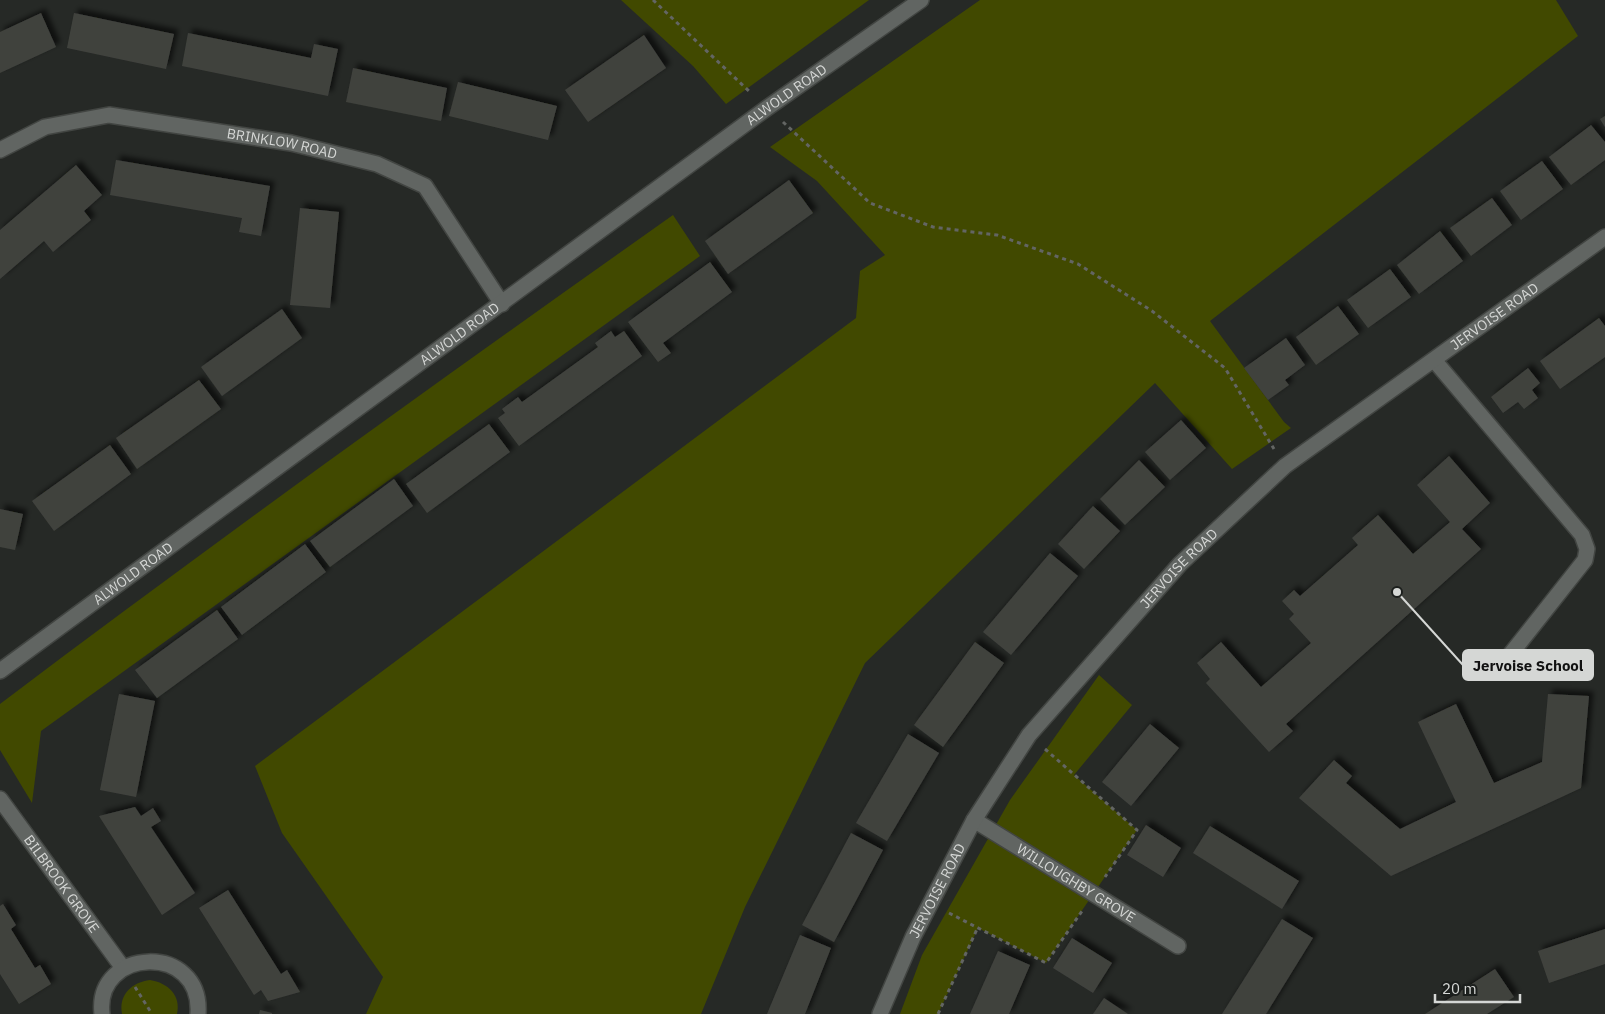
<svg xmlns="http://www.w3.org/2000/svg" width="1605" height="1014" viewBox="0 0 1605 1014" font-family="'IBM Plex Sans',sans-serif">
<defs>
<filter id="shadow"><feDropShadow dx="4.5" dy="-4.5" stdDeviation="2.5" flood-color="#0009"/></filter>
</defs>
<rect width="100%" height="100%" fill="#262926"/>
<g fill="#414900">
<polygon points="621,0 869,0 726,104 693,66"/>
<polygon points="980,0 1556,0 1578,36 1210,321 1284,422 1291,428 1232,469 1155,383 865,663 745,907 701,1014 366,1014 383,977 282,833 255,766 856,318 860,271 885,255 817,181 770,147"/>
<path d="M673,215L700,256L41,731L32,803L0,750V704C221,537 447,375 673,215Z"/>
<polygon points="1099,675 1132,705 1074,775 1137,830 1046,963 978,928 938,1014 900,1014 922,955 1010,800"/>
<path d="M150,980C168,983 181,995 177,1014H122C118,994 133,982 150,980Z"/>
</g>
<g fill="#40423e" filter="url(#shadow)">
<polygon points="41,13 56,47 0,73 0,32"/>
<polygon points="74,13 174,34 166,69 67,48"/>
<polygon points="188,33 311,58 314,44 338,49 328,96 182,66"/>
<polygon points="644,35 666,68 588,122 565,90"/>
<polygon points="353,68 447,88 441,121 346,102"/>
<polygon points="458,82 557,106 548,140 449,116"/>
<polygon points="1605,116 1605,127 1600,119"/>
<polygon points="1591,125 1605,142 1605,160 1571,185 1549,157"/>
<polygon points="116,160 270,186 261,236 239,232 242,218 110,195"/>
<polygon points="1542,161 1563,189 1521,220 1500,191"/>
<polygon points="76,165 102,195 84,211 91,220 53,252 44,241 0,279 0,230"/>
<polygon points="789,180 813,213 728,274 705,241"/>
<polygon points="1492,198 1512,225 1471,256 1450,228"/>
<polygon points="300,208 339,212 330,308 290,305"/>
<polygon points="1440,231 1463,261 1419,294 1397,265"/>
<polygon points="710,262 732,292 663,343 671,353 658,362 628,322"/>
<polygon points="1390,269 1411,297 1368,328 1347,300"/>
<polygon points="1338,306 1359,334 1316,365 1296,337"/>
<polygon points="282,309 302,338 222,396 201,367"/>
<polygon points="1599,318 1605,326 1605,357 1560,389 1540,361"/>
<polygon points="611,331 615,337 624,331 642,356 519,446 498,418 505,413 502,409 518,397 522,402 598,347 595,343"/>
<polygon points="1286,338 1305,365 1285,380 1289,385 1268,400 1244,368"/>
<polygon points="1528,368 1540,383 1532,390 1538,398 1524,409 1518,402 1503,413 1491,397"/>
<polygon points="199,380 221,409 137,469 116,438"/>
<polygon points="1181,420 1206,448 1170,480 1145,452"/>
<polygon points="489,424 510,452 427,513 406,484"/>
<polygon points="110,445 131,474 54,531 32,501"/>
<polygon points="1449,456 1490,503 1462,529 1481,549 1286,724 1293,731 1269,752 1206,683 1210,679 1197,663 1221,642 1261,687 1311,643 1289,619 1294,614 1282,601 1294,590 1300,596 1358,545 1352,538 1378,515 1413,554 1450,522 1417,485"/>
<polygon points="1139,460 1165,487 1125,525 1100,499"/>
<polygon points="394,479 413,506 330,567 310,541"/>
<polygon points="1093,506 1120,531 1084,569 1058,544"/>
<polygon points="0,509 23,514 15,550 0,547"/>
<polygon points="305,544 326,572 242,635 221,607"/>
<polygon points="1050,553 1078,576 1011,655 983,632"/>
<polygon points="217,610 238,639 157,698 135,670"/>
<polygon points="975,642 1004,663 943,747 914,725"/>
<polygon points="119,694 155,701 136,797 100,790"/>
<polygon points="1548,694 1589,696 1581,788 1391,876 1299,798 1334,760 1352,776 1346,783 1400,829 1456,802 1418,722 1456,704 1494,783 1542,762"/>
<polygon points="1150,724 1179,748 1131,806 1102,782"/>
<polygon points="908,734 939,753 887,841 856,823"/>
<polygon points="135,807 141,816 153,808 161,821 151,827 195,893 162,915 99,816"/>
<polygon points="1146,825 1181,848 1163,877 1127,855"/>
<polygon points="1210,826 1299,881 1282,909 1193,853"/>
<polygon points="851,833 883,850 834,942 802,925"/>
<polygon points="228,890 281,974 287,970 300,992 268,1001 261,990 254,995 199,908"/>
<polygon points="3,904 16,925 11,929 35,968 40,965 51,984 19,1004 0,974 0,906"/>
<polygon points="1282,919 1313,938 1266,1014 1222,1014"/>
<polygon points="1605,929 1605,964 1549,983 1538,951"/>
<polygon points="800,935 831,948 805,1014 767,1014"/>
<polygon points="1072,938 1112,963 1093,993 1053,968"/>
<polygon points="998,951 1030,965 1009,1014 970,1014"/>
<polygon points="1495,969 1514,997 1487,1014 1425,1014"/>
<polygon points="1104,998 1128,1014 1093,1014"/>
<polygon points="260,1010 272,1013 272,1014 259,1014"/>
</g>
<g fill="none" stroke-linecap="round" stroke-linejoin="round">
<defs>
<polyline id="lane" points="1434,360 1582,535 1587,549 1585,560 1506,660"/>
<g id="street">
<path id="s1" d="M0,150L45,127L109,115L291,143L377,164L425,186L502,304"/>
<path id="s2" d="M0,799L123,968"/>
<path id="s3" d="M974,820L1178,946"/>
<path d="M102,1014C94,947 203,942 198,1014"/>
<path id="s4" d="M880,1014L913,937L974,820L1029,735L1180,564L1285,466L1605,237"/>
</g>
<g id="secondary">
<path id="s5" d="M0,671L767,108L921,0"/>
</g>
</defs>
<use href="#lane" stroke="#424542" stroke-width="18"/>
<use href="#street" stroke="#424542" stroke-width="18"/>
<use href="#secondary" stroke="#424542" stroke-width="18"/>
<g stroke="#636563" stroke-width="3" stroke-dasharray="4 4" stroke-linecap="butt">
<polyline points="653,0 751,93"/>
<polyline points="783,122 870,203 933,227 997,235 1078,264 1152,311 1225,368 1274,449"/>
<polyline points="1045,749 1137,830 1105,877"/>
<polyline points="949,913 1046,963 1082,911"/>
<polyline points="135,987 152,1014"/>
<polyline points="938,1014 978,927"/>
</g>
<use href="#lane" stroke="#616562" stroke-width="15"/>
<use href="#street" stroke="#616562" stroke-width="15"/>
<use href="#secondary" stroke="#616562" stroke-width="15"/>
</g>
<g text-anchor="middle" stroke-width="4.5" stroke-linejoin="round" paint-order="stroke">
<g font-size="14" fill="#d5d7d5" stroke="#1c1f1d">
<text dy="5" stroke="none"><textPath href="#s5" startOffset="975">ALWOLD ROAD</textPath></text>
<text dy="5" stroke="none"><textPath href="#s1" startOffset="291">BRINKLOW ROAD</textPath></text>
<text dy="5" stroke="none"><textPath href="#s4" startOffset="946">JERVOISE ROAD</textPath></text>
<text dy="5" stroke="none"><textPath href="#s5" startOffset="570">ALWOLD ROAD</textPath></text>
<text dy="5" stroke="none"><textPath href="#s4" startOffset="541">JERVOISE ROAD</textPath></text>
<text dy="5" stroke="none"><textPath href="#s5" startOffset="165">ALWOLD ROAD</textPath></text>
<text dy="5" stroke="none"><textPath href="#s3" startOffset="120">WILLOUGHBY GROVE</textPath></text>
<text dy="5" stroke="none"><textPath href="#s2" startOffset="105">BILBROOK GROVE</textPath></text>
<text dy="5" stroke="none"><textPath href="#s4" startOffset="136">JERVOISE ROAD</textPath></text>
</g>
</g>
<path fill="none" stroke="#d5d7d5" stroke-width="2" d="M1397 592L1463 665"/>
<circle fill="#d5d7d5" stroke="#1c1f1d" stroke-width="2" cx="1397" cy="592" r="5"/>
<rect fill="#d5d7d5" stroke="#d5d7d5" stroke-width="2" x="1463" y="650" width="130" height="30" rx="5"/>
<g font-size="15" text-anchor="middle" font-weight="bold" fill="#111">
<text x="1528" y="671">Jervoise School</text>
</g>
<path d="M1435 994v8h85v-8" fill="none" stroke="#d5d7d5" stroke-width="2.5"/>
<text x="1442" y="994" font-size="15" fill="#d5d7d5" stroke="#1c1f1d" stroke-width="4" paint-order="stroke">20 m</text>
</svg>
